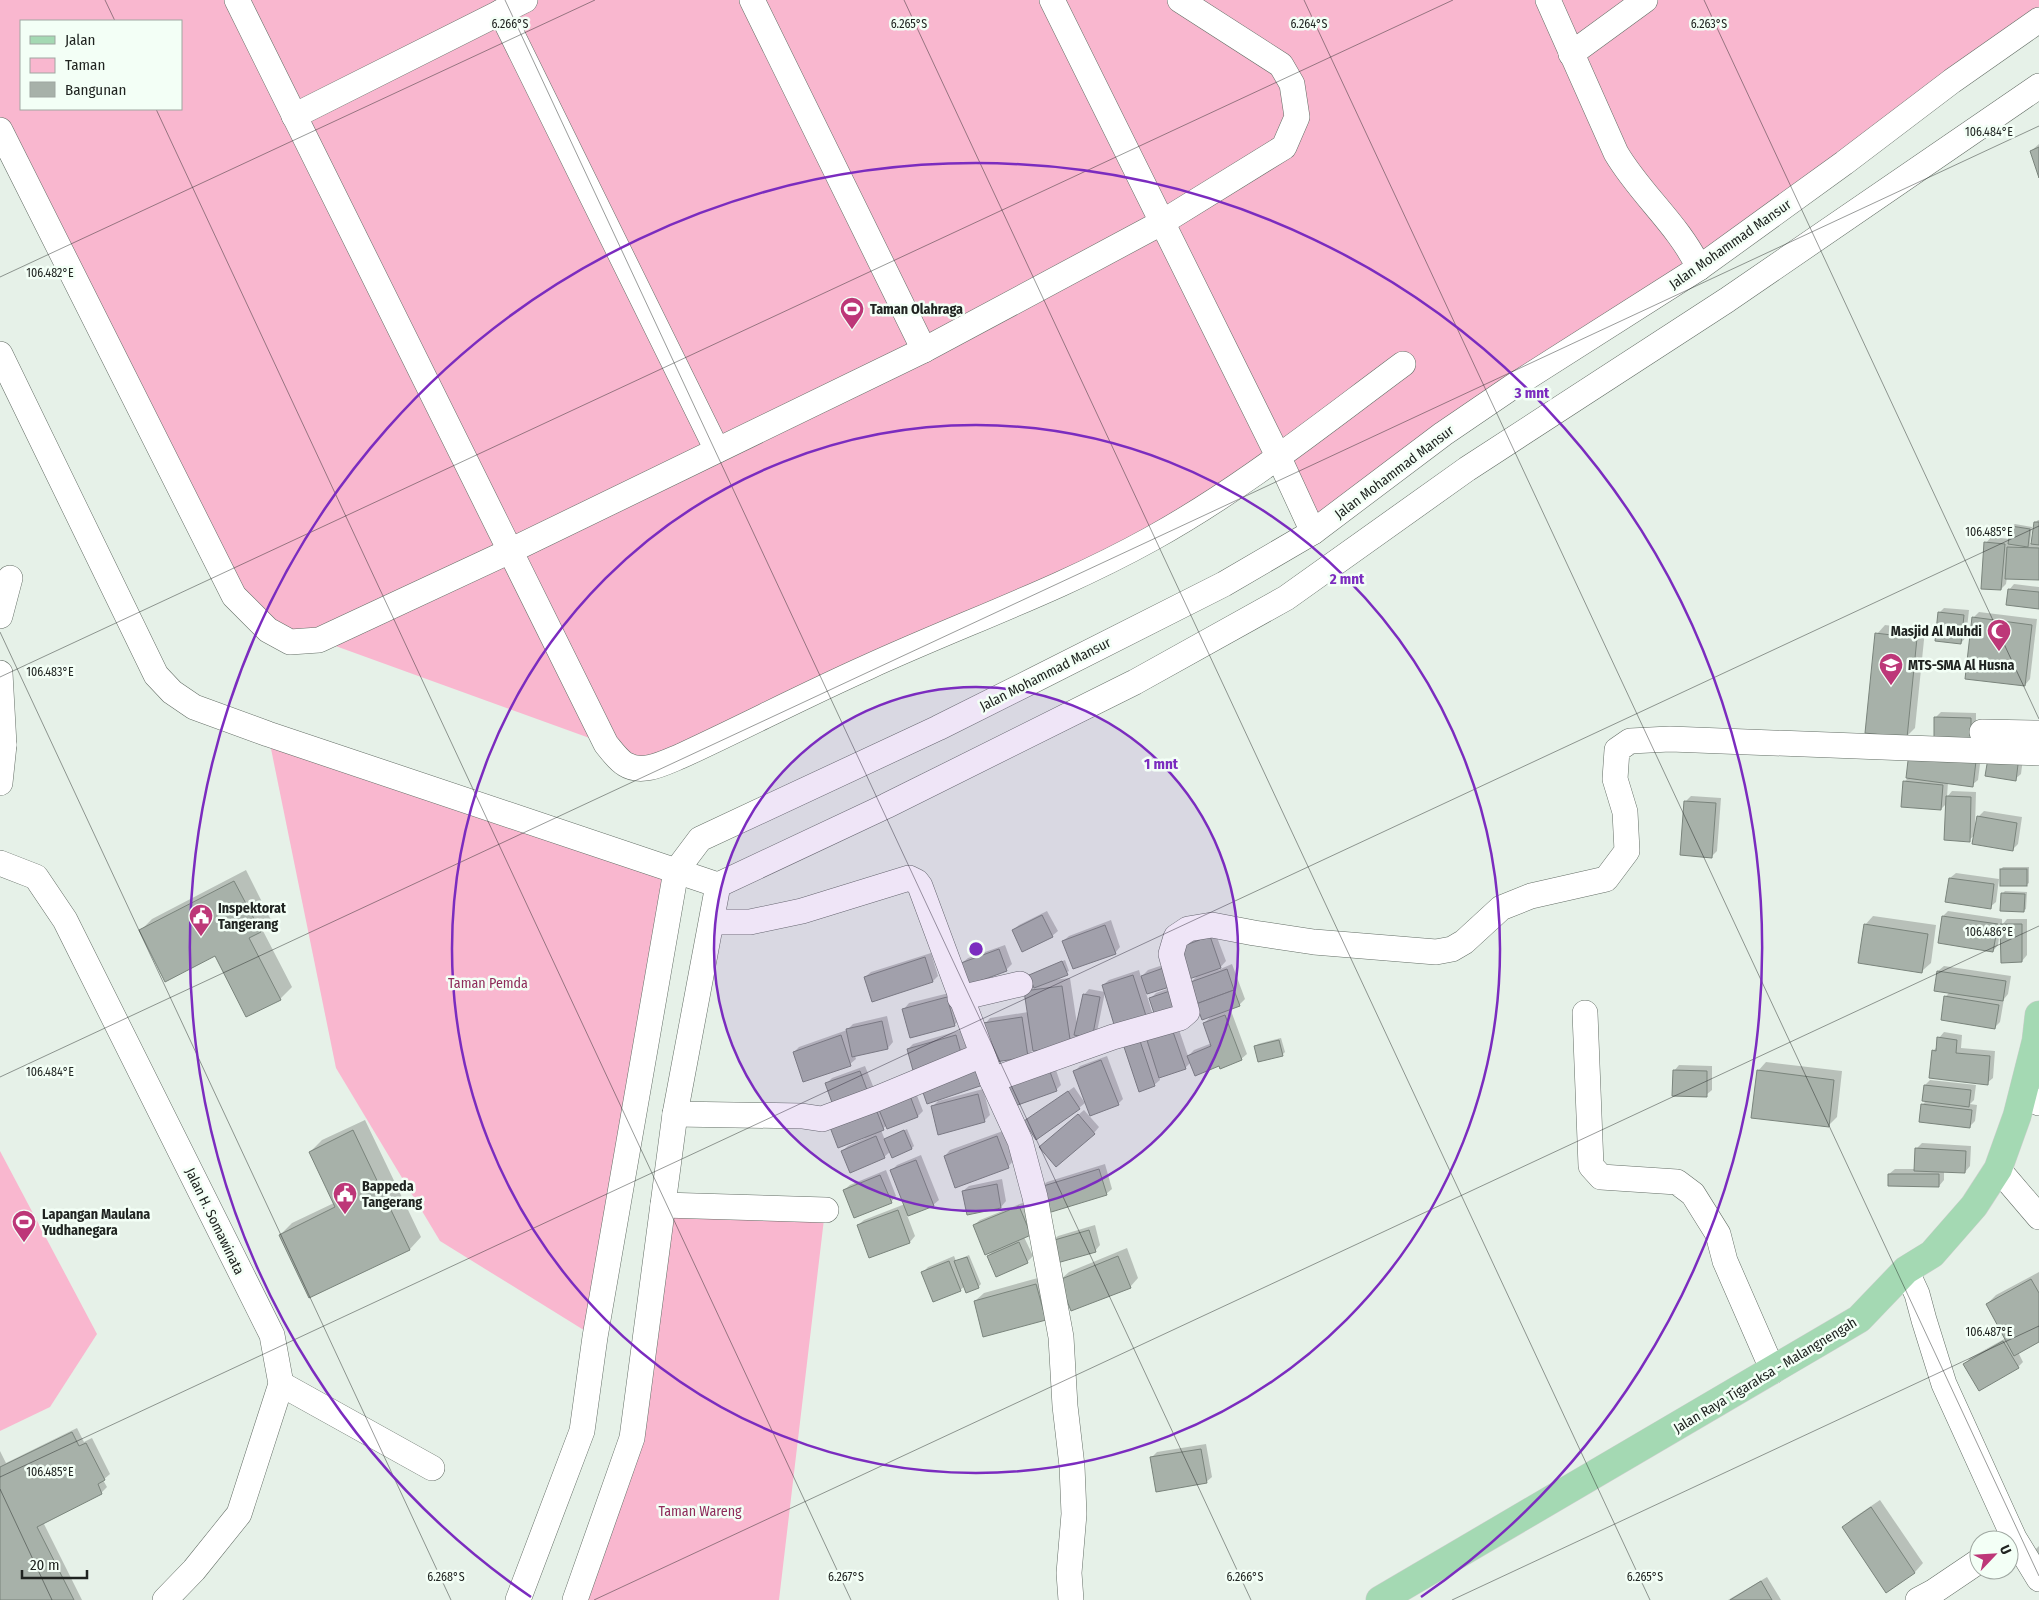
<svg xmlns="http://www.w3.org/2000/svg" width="2039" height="1600" viewBox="0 0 2039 1600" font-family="'Fira Sans Condensed',sans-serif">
<rect width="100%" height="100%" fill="#e6f1e8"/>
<g fill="#f9b7cf" fill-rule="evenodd">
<path d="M0,0H2039V23L1313,532L1284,470L1211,502L644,768L606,744L319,640L290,642L234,595L0,130ZM21,21H181V109H21Z"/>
<polygon points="268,734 676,871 595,1337 440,1241 336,1068"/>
<polygon points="0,1151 97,1334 50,1407 0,1431"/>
<polygon points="662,1212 824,1219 779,1600 575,1600 632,1438"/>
</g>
<g fill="#0003">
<polygon points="2039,144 2039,174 2031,151"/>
<polygon points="2038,520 2039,520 2039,579 2007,577 2006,584 2001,589 1986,543 1991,537 2010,539 2012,526 2015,524 2032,527 2030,543 2033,543 2035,523"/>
<polygon points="2014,584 2039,587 2039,607 2009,590"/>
<polygon points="1944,608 1969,610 1966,637 1961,643 1939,613"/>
<polygon points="1979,612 2037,619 2030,679 2025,685 1973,618"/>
<polygon points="1885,625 1925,630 1915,728 1906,737 1877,634"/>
<polygon points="1941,712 1976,713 1976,738 1970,743 1935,718"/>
<polygon points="2024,751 2021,774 2015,779 1987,775"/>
<polygon points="1981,756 1978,780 1972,785 1948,782 1947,797 1952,791 1976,792 1975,827 1977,827 1978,817 1984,811 2022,817 2018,844 2012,850 1976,834 1969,840 1947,803 1941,809 1904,782 1909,777"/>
<polygon points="1691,796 1721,798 1717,851 1711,857 1686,801"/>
<polygon points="2003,867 2029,867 2029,883 2026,885 2001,869"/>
<polygon points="246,870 271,920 262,929 292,987 280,999 215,954 140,931 152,919"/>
<polygon points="1956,873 1999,879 1996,902 1990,907 1950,878"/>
<polygon points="2005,891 2027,892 2026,909 2023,911 2003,893"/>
<polygon points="1047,911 1058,931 1052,936 1013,930 1019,925"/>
<polygon points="1948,911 2002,919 2002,925 2007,919 2027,919 2027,955 2022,961 2000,932 1998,945 1993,951 1943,916"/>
<polygon points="1873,916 1936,925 1931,963 1922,971 1865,925"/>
<polygon points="1111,920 1120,947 1115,953 1063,941 1069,936"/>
<polygon points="1215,932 1226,961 1218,970 1232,964 1245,999 1239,1005 1230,1008 1247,1054 1241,1059 1220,1065 1191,1062 1185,1068 1159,1077 1160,1080 1154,1085 1123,1041 1176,1021 1188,1056 1194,1050 1212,1043 1204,1023 1214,1014 1190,983 1198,975 1185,943"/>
<polygon points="1005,945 1012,964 1006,970 962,963 968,958"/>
<polygon points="931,953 938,976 933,981 873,1000 865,977 871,972"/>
<polygon points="1065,960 1069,971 1053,980 1070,978 1077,1024 1084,995 1089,989 1105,992 1097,1032 1071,1045 1033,1050 1027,1056 985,1024 990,1018 1028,1012 1025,992 1034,983 1030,975"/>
<polygon points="1175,961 1175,984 1146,993 1153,1015 1147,1020 1103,985 1109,980 1139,970 1141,977 1148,970"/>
<polygon points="1944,966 2011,976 2008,994 2004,999 2000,1022 1995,1027 1945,997 1950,992 1938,971"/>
<polygon points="1181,984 1157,1018 1151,998 1156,993"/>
<polygon points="953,992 960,1020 954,1025 904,1009 909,1003"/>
<polygon points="887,1016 893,1042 888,1048 855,1056 856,1059 850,1064 794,1052 799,1047 847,1030 853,1024"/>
<polygon points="961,1030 968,1053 908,1049 913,1044"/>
<polygon points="1944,1032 1962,1035 1961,1048 1995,1051 1993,1078 1987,1083 1933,1051 1937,1047 1939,1038"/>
<polygon points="1281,1038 1285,1052 1282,1055 1255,1047 1258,1044"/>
<polygon points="1107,1056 1123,1099 1118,1104 1074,1072 1080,1066"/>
<polygon points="1766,1062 1842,1071 1837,1117 1828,1126 1758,1071"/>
<polygon points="1054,1064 1061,1085 1056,1090 1015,1104"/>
<polygon points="1679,1065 1712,1066 1712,1090 1706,1095 1674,1071"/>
<polygon points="865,1066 875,1091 827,1083 832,1078"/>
<polygon points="1930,1080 1976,1085 1974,1100 1970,1104 1977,1105 1975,1121 1969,1127 1922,1105 1927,1100 1925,1085"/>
<polygon points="1074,1087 1085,1103 1079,1108 1025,1122"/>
<polygon points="914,1088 923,1111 918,1116 888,1128 887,1125 881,1130 885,1140 907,1129 914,1146 912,1148 891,1151 884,1157 842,1151 848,1146 865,1138 865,1136 830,1123"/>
<polygon points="983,1089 990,1115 984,1121 932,1107 938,1101"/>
<polygon points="1084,1110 1099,1127 1094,1133 1046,1142"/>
<polygon points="365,1120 421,1237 410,1249 310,1297 280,1235 292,1223 334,1203 310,1152 322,1140"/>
<polygon points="1003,1131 1013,1161 1008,1167 945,1156 950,1150"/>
<polygon points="1922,1143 1971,1146 1970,1166 1965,1172 1944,1171 1944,1180 1939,1186 1889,1174 1895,1169 1915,1169 1916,1149"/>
<polygon points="921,1155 939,1200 933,1205 907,1215 915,1236 910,1242 870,1257 858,1225 864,1220 905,1204 892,1170 897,1165"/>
<polygon points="1105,1164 1112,1189 1106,1194 1041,1187 1047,1182"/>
<polygon points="886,1170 896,1196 891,1202 844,1190 850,1185"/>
<polygon points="1002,1179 1006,1201 1001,1207 968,1213 963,1191 969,1186"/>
<polygon points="1025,1202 1036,1229 1024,1237 1033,1256 1027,1262 988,1256 995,1249 974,1225 980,1220"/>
<polygon points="1095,1225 1100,1245 1095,1251 1052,1241 1058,1236"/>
<polygon points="1127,1248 1138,1278 1130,1287 1060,1280 1069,1272"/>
<polygon points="969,1255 981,1284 978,1287 965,1286 960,1290 923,1272 928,1267 954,1256 956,1261"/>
<polygon points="2039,1272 2039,1341 2018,1352 2023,1362 2018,1367 1965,1364 1970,1358 2006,1338 1987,1304 1996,1295"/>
<polygon points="1045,1276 1054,1310 984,1336 975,1301 984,1293"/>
<polygon points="77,1428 84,1442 92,1438 110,1474 103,1480 107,1487 101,1493 43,1522 82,1600 0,1600 0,1451 6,1463"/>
<polygon points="1206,1444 1212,1477 1206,1482 1152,1457 1157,1452"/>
<polygon points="1880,1500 1923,1563 1915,1572 1887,1591 1843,1528 1852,1519"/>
<polygon points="2039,1546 2039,1558 2033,1552"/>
<polygon points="1767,1577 1781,1600 1728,1600"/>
</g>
<g fill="#a7b1a9" stroke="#7a847c">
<polygon points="2039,147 2039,178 2030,151"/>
<polygon points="2034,522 2039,522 2039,545 2031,544"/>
<polygon points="2011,526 2030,529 2028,547 2008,544"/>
<polygon points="1984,542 2005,544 2001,590 1981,589"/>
<polygon points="2007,547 2039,548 2039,580 2005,579"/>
<polygon points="2008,589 2039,592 2039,609 2006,605"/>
<polygon points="1938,612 1964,615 1961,644 1935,641"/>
<polygon points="1972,617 2032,625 2025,686 1965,679"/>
<polygon points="1875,633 1917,638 1907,738 1865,733"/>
<polygon points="1934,717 1971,718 1971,745 1934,744"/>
<polygon points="1909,752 1976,761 1973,787 1906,778"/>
<polygon points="1989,752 2019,756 2016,781 1985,776"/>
<polygon points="1903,781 1943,785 1941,810 1901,807"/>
<polygon points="1946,796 1971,797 1970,842 1944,840"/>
<polygon points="1684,801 1716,803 1712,858 1680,855"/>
<polygon points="1977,816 2017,823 2013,851 1972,844"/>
<rect x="2000" y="869" width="27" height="17"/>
<polygon points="1949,878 1994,884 1991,909 1945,902"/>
<polygon points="234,881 261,932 249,938 281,1000 246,1017 215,956 165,982 139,930"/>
<polygon points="2001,893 2025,894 2024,912 2000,911"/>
<polygon points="1042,915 1053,937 1022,952 1012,930"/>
<polygon points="1942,916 1998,924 1993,952 1938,943"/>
<polygon points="1864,924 1928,934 1922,973 1858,963"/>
<polygon points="2000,924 2022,924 2022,962 2001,963"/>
<polygon points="1105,925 1116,954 1073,969 1062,941"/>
<polygon points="1210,936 1221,968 1189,979 1178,948"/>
<polygon points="999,949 1007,971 969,985 961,963"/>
<polygon points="925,957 933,982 872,1002 864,977"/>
<polygon points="1062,961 1068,975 1034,988 1029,975"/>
<polygon points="1169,966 1176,985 1147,994 1141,976"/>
<polygon points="1227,969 1234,990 1196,1004 1188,983"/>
<polygon points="1937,971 2006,981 2003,1001 1934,991"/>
<polygon points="1133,975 1148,1022 1116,1031 1102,985"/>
<polygon points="1062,986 1071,1046 1033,1051 1024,991"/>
<polygon points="1176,989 1183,1010 1156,1019 1149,998"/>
<polygon points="1234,990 1240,1006 1202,1020 1196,1004"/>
<polygon points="1083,994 1100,997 1092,1039 1074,1035"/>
<polygon points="1944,996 1999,1005 1995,1029 1941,1020"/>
<polygon points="947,997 955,1026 910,1038 902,1009"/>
<polygon points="1225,1015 1242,1060 1220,1069 1219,1066 1195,1076 1187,1056 1211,1046 1203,1023"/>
<polygon points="1022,1017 1028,1057 989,1063 983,1023"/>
<polygon points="882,1021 888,1049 852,1057 846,1029"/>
<polygon points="1171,1026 1186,1069 1159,1078 1145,1034"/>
<polygon points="841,1035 851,1066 803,1082 793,1052"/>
<polygon points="956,1035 963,1060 914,1074 907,1049"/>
<polygon points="1138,1035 1155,1086 1139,1092 1122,1041"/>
<polygon points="1937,1037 1957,1040 1956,1053 1990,1056 1988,1085 1929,1078 1932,1050 1936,1051"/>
<polygon points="1279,1040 1283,1056 1258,1062 1254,1046"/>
<polygon points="1101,1060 1119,1105 1090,1116 1073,1071"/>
<polygon points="975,1062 983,1085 927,1104 919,1081"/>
<polygon points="1049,1069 1057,1091 1015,1106 1007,1084"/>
<polygon points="1673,1070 1707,1071 1707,1097 1672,1096"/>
<polygon points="1757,1070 1834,1080 1829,1127 1751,1118"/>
<polygon points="860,1071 870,1098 835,1111 825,1083"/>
<polygon points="1924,1085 1971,1090 1969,1107 1922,1101"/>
<polygon points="1068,1091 1080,1109 1036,1140 1024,1121"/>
<polygon points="909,1093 918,1117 887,1129 877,1105"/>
<polygon points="978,1094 985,1122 938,1135 931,1106"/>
<polygon points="874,1104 884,1130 838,1148 828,1122"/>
<polygon points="1921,1104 1972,1110 1970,1128 1919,1122"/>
<polygon points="1078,1114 1095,1134 1056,1167 1039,1147"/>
<polygon points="353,1130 410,1250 309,1298 279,1235 335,1207 309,1152"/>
<polygon points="904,1130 912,1149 892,1158 884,1139"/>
<polygon points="876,1136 885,1158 850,1173 841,1151"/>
<polygon points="997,1136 1009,1168 955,1188 944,1156"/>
<polygon points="1915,1148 1966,1151 1965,1173 1914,1171"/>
<polygon points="916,1160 934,1206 908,1216 890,1170"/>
<polygon points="1099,1169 1107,1195 1048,1213 1040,1187"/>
<polygon points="1888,1174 1939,1174 1939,1187 1888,1186"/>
<polygon points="880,1175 892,1203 854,1218 843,1190"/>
<polygon points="997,1184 1001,1208 967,1215 962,1191"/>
<polygon points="1019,1206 1031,1235 985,1255 973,1225"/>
<polygon points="898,1210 910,1243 869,1258 857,1225"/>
<polygon points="1089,1230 1096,1252 1057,1263 1051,1241"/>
<polygon points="1019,1242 1028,1263 996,1277 987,1256"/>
<polygon points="1118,1256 1131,1288 1071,1311 1059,1280"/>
<polygon points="967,1257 979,1288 966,1293 954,1261"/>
<polygon points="949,1261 961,1291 933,1302 921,1272"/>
<polygon points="2031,1279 2039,1293 2039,1342 2014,1356 1986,1304"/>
<polygon points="1036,1284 1046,1320 983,1337 974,1301"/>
<polygon points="2003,1341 2019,1368 1979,1391 1963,1364"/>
<polygon points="72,1432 79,1446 86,1443 105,1480 98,1484 102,1494 37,1527 74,1600 0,1600 0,1467"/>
<polygon points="1201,1449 1207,1483 1156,1492 1150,1457"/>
<polygon points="1871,1507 1915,1573 1886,1593 1842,1527"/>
<polygon points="1761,1581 1772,1600 1730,1600"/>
</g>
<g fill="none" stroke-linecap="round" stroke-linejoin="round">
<defs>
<g id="minor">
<path d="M237,0L606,744C611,750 618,760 625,764C642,775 664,763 681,756C744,727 805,695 868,667C962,624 1061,589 1151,539C1240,490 1322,424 1403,364"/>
<polyline points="752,0 924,350"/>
<polyline points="1052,0 1278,456 1313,532"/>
<path d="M1548,0L1616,153C1640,194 1679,225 1699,268"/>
<polyline points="501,12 717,450"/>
<polyline points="1571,54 1645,0"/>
<polyline points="294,116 525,0"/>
<polyline points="0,130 234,596 268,630 290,642 319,640 510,551 924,350 1161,223 1284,147 1297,117 1292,84 1281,65 1180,0"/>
<polyline points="0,354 156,675 172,692 194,707 268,734 718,885"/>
<polyline points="0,616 10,578"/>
<polyline points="0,673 4,745 0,745"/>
<polyline points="1982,732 2039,733"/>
<polyline points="0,783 4,745"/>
<polyline points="0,863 36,877 65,920 272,1335 281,1384 239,1514 194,1570 165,1600"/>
<polyline points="718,885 886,806 1135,682 1286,598 1467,469 1727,300 2039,86"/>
<polyline points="712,922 750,922 802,911 909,878 917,882 920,886 992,1080 1020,1141 1035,1197 1061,1337 1065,1406 1072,1466 1074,1514 1069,1573 1071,1600"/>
<polyline points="960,998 1020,984"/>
<polyline points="1585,1013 1591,1166 1601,1177 1677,1182 1693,1194 1718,1234 1725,1261 1773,1371"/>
<polyline points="992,1080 1113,1037 1180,1018 1187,1012 1171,954 1176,937 1188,929 1212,925 1254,933 1314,942 1436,952 1452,949 1464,942 1501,908 1531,896 1606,879 1627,851 1625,812 1615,779 1617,750 1630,741 1670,739 2039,753"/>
<polyline points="2023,1095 2039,1103"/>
<polyline points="675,1114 802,1116 822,1119 876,1099 982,1055"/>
<polyline points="1998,1169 2039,1217"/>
<polyline points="663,1205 826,1210"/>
<polyline points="1906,1270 1917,1294 1924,1320 1944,1384 2014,1538 2039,1579"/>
<polyline points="281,1384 432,1468"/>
<polyline points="518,1600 582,1431 595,1337 676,871 700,839 938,728 1036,679 1224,584 1313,532 1443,434 1512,387 1699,268 1844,163 1952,81 2039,20"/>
<polyline points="575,1600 632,1438 675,1114 718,885"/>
<polyline points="1918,1600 1933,1592 1979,1561"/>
</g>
<polyline id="major" points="1380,1600 1859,1319 1906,1270 1932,1254 1974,1206 1998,1169 2017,1116 2036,1041 2039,1015"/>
</defs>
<use href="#minor" stroke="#646e66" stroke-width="26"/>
<use href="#major" stroke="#cecfce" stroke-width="29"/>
<use href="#minor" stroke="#fff" stroke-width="25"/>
<use href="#major" stroke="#a4d9b3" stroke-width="28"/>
</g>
<path fill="none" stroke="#202421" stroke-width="1" stroke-opacity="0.45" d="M105,0L115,21M505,0L1251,1600M904,0L1650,1600M1304,0L2039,1576M1704,0L2039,719M156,109L851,1600M0,277L595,0M0,632L451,1600M0,677L1453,0M0,1077L2039,126M0,1477L2039,526M0,1489L52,1600M594,1600L2039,926M1452,1600L2039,1326"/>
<circle cx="976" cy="949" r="262" fill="#7b2cbf" fill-opacity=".12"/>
<g fill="none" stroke="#7b2cbf" stroke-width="2.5">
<circle cx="976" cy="949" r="262"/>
<circle cx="976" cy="949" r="524"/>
<path d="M531 1597A786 786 0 1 1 1421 1597"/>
</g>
<defs>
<symbol id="stadium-pin" viewBox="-11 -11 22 30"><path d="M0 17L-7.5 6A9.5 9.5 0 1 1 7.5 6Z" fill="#bd3778" stroke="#f3fff6"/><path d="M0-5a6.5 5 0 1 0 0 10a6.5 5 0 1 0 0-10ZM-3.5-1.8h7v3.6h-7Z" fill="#fff"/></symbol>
<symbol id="mosque-pin" viewBox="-11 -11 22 30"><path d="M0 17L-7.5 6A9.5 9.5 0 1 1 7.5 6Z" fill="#bd3778" stroke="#f3fff6"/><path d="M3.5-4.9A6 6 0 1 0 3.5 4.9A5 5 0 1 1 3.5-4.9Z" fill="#fff"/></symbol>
<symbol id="school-pin" viewBox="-11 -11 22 30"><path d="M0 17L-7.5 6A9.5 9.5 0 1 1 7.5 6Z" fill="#bd3778" stroke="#f3fff6"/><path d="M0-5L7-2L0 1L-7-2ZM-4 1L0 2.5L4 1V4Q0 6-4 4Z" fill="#fff"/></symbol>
<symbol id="civic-pin" viewBox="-11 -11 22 30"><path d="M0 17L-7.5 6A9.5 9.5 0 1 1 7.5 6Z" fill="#bd3778" stroke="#f3fff6"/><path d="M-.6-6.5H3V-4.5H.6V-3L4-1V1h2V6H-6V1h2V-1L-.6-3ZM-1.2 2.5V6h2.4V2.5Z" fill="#fff"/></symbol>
</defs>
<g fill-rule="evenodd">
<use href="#stadium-pin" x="838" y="295" width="28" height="38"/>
<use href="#mosque-pin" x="1985" y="617" width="28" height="38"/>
<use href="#school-pin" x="1877" y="651" width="28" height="38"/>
<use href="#civic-pin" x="187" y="902" width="28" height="38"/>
<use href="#civic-pin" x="331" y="1180" width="28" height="38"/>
<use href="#stadium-pin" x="10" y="1208" width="28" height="38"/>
</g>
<g text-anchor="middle" stroke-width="5" stroke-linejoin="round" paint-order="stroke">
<g font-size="14" fill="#202421" stroke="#f3fff6">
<text transform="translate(1730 244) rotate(-35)" y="5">Jalan Mohammad Mansur</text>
<text transform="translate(1394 472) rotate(-37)" y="5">Jalan Mohammad Mansur</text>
<text transform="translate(1045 674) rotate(-27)" y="5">Jalan Mohammad Mansur</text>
<text transform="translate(215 1221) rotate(64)" y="5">Jalan H. Somawinata</text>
<text transform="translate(1765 1375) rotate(-31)" y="5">Jalan Raya Tigaraksa - Malangnengah</text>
</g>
<g font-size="14" font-weight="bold" fill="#202421" stroke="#f3fff6" text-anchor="start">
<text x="870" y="314">Taman Olahraga</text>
<text x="1982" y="636" text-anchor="end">Masjid Al Muhdi</text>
<text x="1908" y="670">MTS-SMA Al Husna</text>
<text x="218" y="913">Inspektorat<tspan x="218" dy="16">Tangerang</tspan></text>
<text x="362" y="1191">Bappeda<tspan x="362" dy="16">Tangerang</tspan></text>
<text x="42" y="1219">Lapangan Maulana<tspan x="42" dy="16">Yudhanegara</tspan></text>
</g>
<g font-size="14" fill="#8f2b5a" stroke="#f3fff6">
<text x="488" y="988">Taman Pemda</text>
<text x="700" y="1516">Taman Wareng</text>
</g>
</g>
<g font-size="12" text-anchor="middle" fill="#202421" stroke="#f3fff6" stroke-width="5" stroke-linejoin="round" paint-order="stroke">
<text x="510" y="28">6.266°S</text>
<text x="909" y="28">6.265°S</text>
<text x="1309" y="28">6.264°S</text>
<text x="1709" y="28">6.263°S</text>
<text x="1989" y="136">106.484°E</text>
<text x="50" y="277">106.482°E</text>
<text x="1989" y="536">106.485°E</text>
<text x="50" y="676">106.483°E</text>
<text x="1989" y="936">106.486°E</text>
<text x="50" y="1076">106.484°E</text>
<text x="1989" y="1336">106.487°E</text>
<text x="50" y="1476">106.485°E</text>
<text x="446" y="1581">6.268°S</text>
<text x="846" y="1581">6.267°S</text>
<text x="1245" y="1581">6.266°S</text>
<text x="1645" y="1581">6.265°S</text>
</g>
<circle cx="976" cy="949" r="8" fill="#7b2cbf" stroke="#f3fff6" stroke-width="2.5"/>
<g font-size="15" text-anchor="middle" font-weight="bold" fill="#7b2cbf" stroke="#f3fff6" stroke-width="5" stroke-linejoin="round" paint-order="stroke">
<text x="1532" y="398">3 mnt</text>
<text x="1347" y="584">2 mnt</text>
<text x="1161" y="769">1 mnt</text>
</g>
<rect x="20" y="20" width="162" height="90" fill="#f3fff6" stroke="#9fa7a1"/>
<rect x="30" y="36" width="25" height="8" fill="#a4d9b3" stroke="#9fa7a1"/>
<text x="65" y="45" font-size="15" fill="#202421">Jalan</text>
<rect x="30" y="58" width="25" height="15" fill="#f9b7cf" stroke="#9fa7a1"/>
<text x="65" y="70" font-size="15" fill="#202421">Taman</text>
<rect x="30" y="82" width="25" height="15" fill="#a7b1a9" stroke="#9fa7a1"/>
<text x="65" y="95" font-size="15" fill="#202421">Bangunan</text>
<g transform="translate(1994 1555) rotate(65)"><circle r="24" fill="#f3fff6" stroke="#9fa7a1"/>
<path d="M0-4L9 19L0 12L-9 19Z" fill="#bd3778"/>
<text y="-8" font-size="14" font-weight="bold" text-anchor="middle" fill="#202421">U</text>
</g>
<path d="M22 1570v8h65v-8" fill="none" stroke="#202421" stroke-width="2.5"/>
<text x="30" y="1570" font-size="15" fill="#202421" stroke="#f3fff6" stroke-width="4" paint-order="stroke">20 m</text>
</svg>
